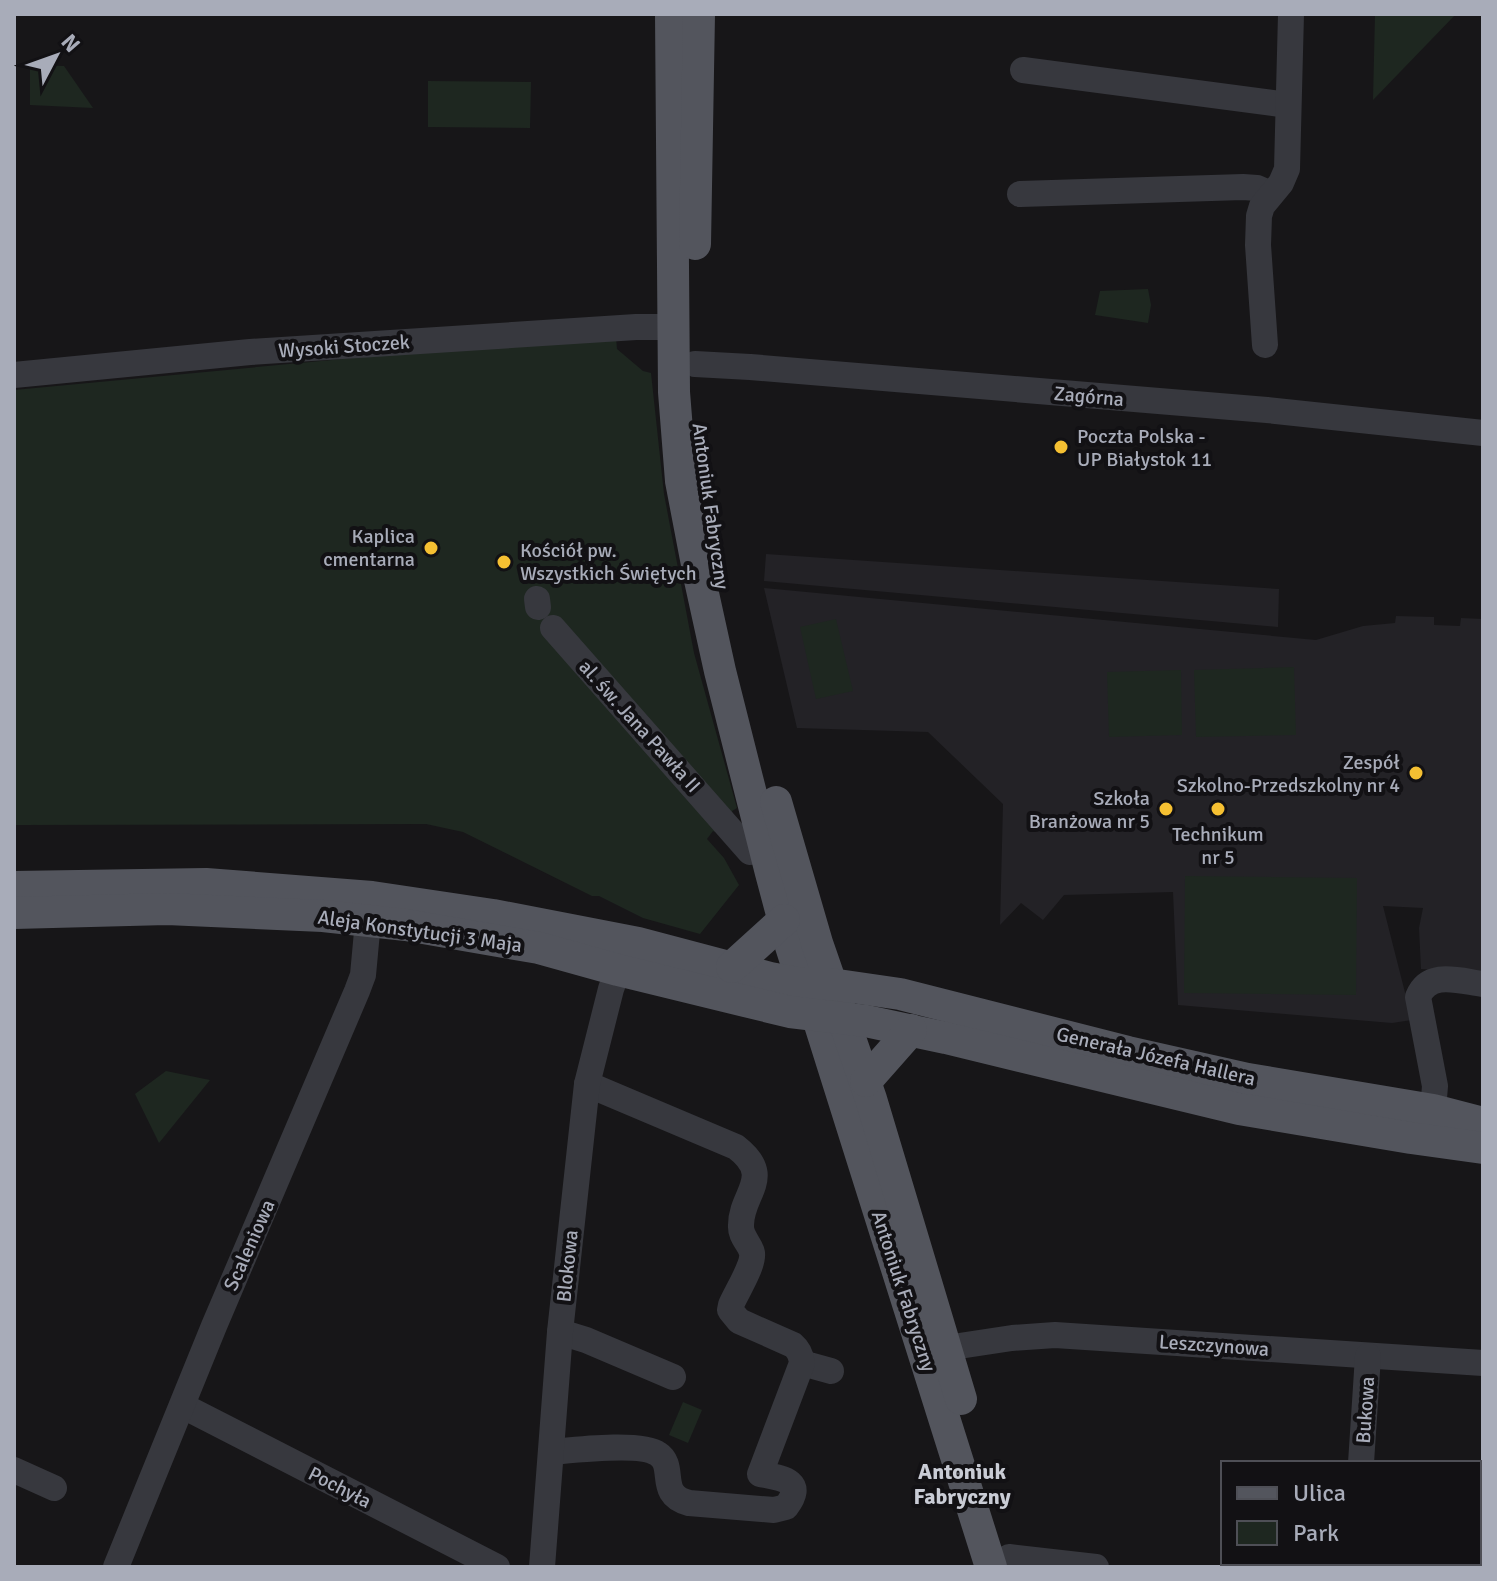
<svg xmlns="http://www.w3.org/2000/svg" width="1497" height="1581" viewBox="0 0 1497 1581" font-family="Signika,sans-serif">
<rect width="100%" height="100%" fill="#171618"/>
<g fill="#232226">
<polygon points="766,554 1279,589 1278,627 764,581"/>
<polygon points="764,588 1316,640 1363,626 1395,623 1396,616 1434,617 1434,625 1460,626 1461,618 1483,619 1483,973 1421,969 1419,928 1423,908 1383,906 1412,1020 1392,1023 1178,1005 1173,892 1064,895 1043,920 1021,903 1000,925 1003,804 928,732 797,728"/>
</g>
<g fill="#1e2720">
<polygon points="1375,14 1456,14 1373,100"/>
<polygon points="30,65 64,66 93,108 30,105"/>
<polygon points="428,81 531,82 530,128 428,127"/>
<polygon points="1148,289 1151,305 1148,323 1095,315 1100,291"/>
<polygon points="616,337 617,349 643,371 651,373 664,494 694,653 737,808 732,811 733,815 715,832 713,831 707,839 724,858 739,885 700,934 643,918 599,896 592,896 463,832 426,824 14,825 14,390 364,357"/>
<polygon points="836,619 853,691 816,699 800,627"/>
<polygon points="1294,667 1296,735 1196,737 1194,670"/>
<polygon points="1181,670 1182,735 1109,737 1107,672"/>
<polygon points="1185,876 1357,878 1356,995 1184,993"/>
<polygon points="166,1071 210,1080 159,1143 135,1094"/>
<polygon points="683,1402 702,1410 688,1443 669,1435"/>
</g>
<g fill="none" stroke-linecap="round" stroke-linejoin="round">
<g stroke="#37383e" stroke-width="26">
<polyline points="1023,70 1288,105"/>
<polyline points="1020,194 1243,187 1257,188 1271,194"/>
<polyline points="1265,345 1258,245 1259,216 1262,206 1281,183 1287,169 1291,14"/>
<polyline points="695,364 750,367 1267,410 1483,433"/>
<polyline points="14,375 250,352 636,327 674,327"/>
<polyline points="537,599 538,607"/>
<polyline points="553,628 750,852"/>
<path d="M1423,1123L1433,1110L1435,1086L1418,997C1429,970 1459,981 1483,984"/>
<polyline points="560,1332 586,1340 673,1377"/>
<polyline points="946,1348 1012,1338 1055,1335 1483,1363"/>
<polyline points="802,1363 831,1371"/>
<polyline points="183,1406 497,1567"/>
<path d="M552,1452C574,1450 641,1442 658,1454C677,1466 656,1495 689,1503L774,1510L786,1507C807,1480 780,1478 760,1474L802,1363C801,1355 799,1350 793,1345L739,1321L730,1310L731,1305C736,1293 754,1265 752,1253C750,1243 740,1237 741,1225C741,1193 775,1177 736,1147L587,1084"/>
<polyline points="1361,1463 1368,1356"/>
<polyline points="14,1470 54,1488"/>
<polyline points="1009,1557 1096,1567"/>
<polyline points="116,1567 214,1326 357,991 363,975 368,921"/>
<polyline points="542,1567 560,1332 587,1084 611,989 618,970"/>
</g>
<g stroke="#53555d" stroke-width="32">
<polyline points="671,14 674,392 681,481 700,580 720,671 771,873 788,937 803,984 817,1015 991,1567"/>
<polyline points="695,244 699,14"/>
<polyline points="776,802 817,943 871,1099 961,1399"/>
<polyline points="14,887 206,884 372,897 493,915 638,943 770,978 803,984 831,984 900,994 1128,1052 1248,1079 1433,1110 1483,1123"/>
<polyline points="14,913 167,909 323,916 406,925 539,948 618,970 790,1012 866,1021 946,1038 1239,1109 1411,1138 1483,1148"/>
<polyline points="732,967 784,920"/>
<polyline points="866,1081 911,1030"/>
</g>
</g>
<g fill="#f5c032" stroke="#121114" stroke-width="3">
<circle cx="1061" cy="447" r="8"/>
<circle cx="431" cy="548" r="8"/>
<circle cx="504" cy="562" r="8"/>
<circle cx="1416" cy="773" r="8"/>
<circle cx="1166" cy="809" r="8"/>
<circle cx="1218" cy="809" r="8"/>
</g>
<g text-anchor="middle" stroke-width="8" stroke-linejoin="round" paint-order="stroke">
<g font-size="20" fill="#a8acb9" stroke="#121114">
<text transform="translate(344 346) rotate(-4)" y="7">Wysoki Stoczek</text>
<text transform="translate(1089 396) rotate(5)" y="7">Zagórna</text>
<text transform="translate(711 506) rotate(82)" y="7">Antoniuk Fabryczny</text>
<text transform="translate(640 726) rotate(48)" y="7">al. św. Jana Pawła II</text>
<text transform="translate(420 931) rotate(8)" y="7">Aleja Konstytucji 3 Maja</text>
<text transform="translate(1156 1056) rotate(13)" y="7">Generała Józefa Hallera</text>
<text transform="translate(249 1245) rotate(-66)" y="7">Scaleniowa</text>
<text transform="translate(567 1266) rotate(-84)" y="7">Blokowa</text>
<text transform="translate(904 1291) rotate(72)" y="7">Antoniuk Fabryczny</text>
<text transform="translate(1214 1345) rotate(4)" y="7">Leszczynowa</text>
<text transform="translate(1365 1410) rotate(-86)" y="7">Bukowa</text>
<text transform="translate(340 1487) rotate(27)" y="7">Pochyła</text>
</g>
<g font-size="20" fill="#a8acb9" stroke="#121114" text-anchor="end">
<text x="1077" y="443" text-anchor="start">Poczta Polska -<tspan x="1077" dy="23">UP Białystok 11</tspan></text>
<text x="415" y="543">Kaplica<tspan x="415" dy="23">cmentarna</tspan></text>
<text x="520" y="557" text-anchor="start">Kościół pw.<tspan x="520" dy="23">Wszystkich Świętych</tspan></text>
<text x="1400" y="769">Zespół<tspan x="1400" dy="23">Szkolno-Przedszkolny nr 4</tspan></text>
<text x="1150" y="805">Szkoła<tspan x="1150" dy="23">Branżowa nr 5</tspan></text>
<text x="1218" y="841" text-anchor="middle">Technikum<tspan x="1218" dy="23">nr 5</tspan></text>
</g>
<g font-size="22" font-weight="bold" fill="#c9ccd5" stroke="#121114">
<text x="962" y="1479">Antoniuk<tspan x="962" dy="25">Fabryczny</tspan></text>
</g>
</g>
<rect width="1497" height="1581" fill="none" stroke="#a8acb9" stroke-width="32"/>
<rect x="1221" y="1461" width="260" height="104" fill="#121114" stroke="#4e4f56" stroke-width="2"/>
<rect x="1237" y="1487" width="40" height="12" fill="#53555d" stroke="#4e4f56" stroke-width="2"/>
<text x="1293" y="1501" font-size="24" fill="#a8acb9">Ulica</text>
<rect x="1237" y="1521" width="40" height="24" fill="#1e2720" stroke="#4e4f56" stroke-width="2"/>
<text x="1293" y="1541" font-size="24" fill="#a8acb9">Park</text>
<g transform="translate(56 56) rotate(49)" stroke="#121114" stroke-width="6" paint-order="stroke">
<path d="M0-6L14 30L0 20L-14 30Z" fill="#a8acb9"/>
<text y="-12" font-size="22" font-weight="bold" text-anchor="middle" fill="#a8acb9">N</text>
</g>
</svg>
